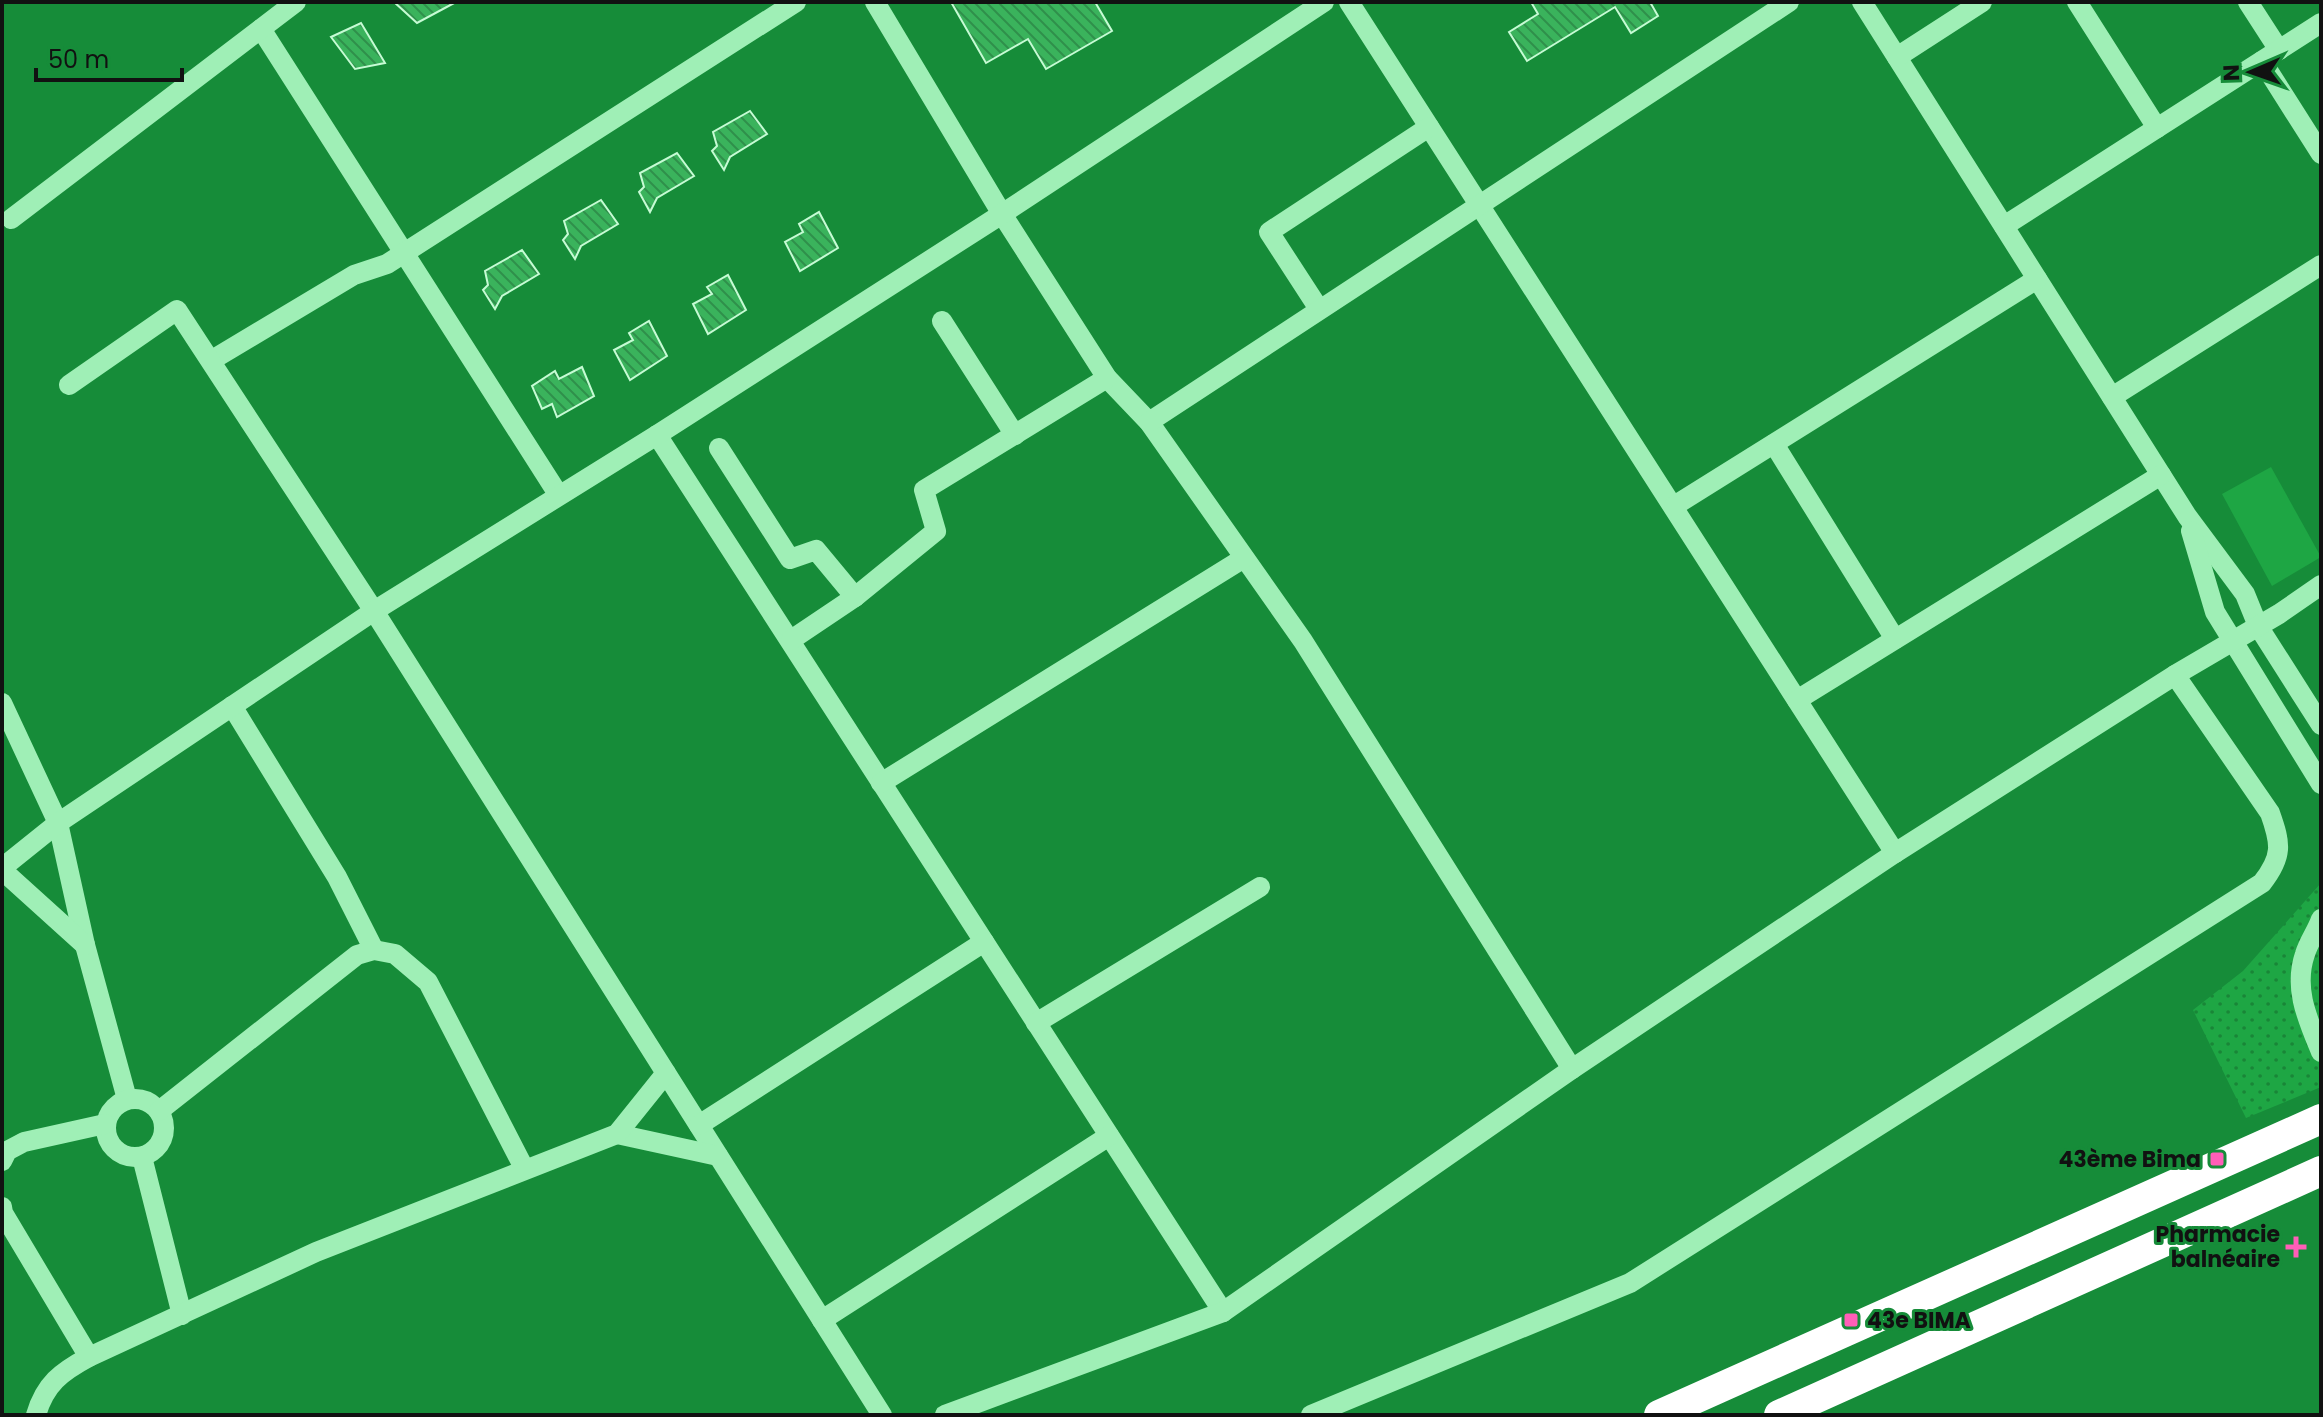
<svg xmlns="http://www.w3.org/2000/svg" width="2323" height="1417" viewBox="0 0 2323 1417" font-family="Poppins,sans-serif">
<defs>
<pattern id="grass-dots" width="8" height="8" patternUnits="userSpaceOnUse" patternTransform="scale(2)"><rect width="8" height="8" fill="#1ea644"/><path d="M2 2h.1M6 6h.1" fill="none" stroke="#198637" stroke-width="1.8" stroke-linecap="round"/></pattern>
<pattern id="building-back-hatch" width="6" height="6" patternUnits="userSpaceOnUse" patternTransform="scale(2)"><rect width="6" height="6" fill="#3ab35c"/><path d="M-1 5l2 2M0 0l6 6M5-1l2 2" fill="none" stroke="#2f904b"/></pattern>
</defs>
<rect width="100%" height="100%" fill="#168c39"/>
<polygon fill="url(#grass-dots)" points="2321,883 2321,1087 2246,1118 2193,1010 2243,971"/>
<polygon fill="#1ea644" points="2271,467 2321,557 2272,586 2222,494"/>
<g fill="url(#building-back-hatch)" stroke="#c6fbd4" stroke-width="2">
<polygon points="394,2 456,2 417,23"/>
<polygon points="951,2 1095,2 1112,31 1046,69 1028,39 986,63"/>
<polygon points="1531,2 1650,2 1658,16 1631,33 1615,7 1527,61 1509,32 1538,14"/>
<polygon points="361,23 385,63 355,69 331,37"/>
<polygon points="750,111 767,134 730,157 724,170 712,151 717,146 713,132"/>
<polygon points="677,153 694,176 657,198 650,212 639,192 644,187 640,173"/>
<polygon points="601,200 618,224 581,246 575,259 563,240 568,234 564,221"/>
<polygon points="819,212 838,248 800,271 785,242 803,232 799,224"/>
<polygon points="522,250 539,274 502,296 495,309 483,290 488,285 485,271"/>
<polygon points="728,275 746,310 708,334 693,304 712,294 707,287"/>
<polygon points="649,321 667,356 630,380 614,350 633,340 629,333"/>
<polygon points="582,367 594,396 557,417 552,404 542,409 532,386 555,371 559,379"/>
</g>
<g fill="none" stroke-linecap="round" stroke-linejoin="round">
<g stroke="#9fefb6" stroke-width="20">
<polyline points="875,2 1002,214 1107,378 1149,422 1303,641 1572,1069"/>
<polyline points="1349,2 1895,853"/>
<polyline points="1862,2 2187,516 2245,594 2258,626 2321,725"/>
<polyline points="2077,2 2157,128"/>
<polyline points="2248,2 2279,50"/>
<polyline points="261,29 558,494"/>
<polyline points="1897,57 1982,2"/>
<polyline points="2262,61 2321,154"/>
<polyline points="11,219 296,2"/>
<polyline points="2004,226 2321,23"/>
<polyline points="1319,309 1269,232 1429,127"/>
<polyline points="942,321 1015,435"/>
<polyline points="212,360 354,275 387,264 796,2"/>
<polyline points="69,385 177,310 374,611 882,1415"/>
<polyline points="2112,397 2321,265"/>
<polyline points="1149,422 1789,2"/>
<polyline points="657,435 1223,1312"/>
<polyline points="1774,444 1895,639"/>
<polyline points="719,448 790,559 816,550 855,597"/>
<polyline points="1674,506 2037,279"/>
<polyline points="2191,531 2215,612 2321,784"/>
<polyline points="791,640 855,597 936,531 924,490 1107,378"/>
<polyline points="1797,700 2161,475"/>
<polyline points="2,703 58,823 85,945 127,1099"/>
<polyline points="232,706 337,877 374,950"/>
<polyline points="881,783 1244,558"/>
<polyline points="2,868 58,823 374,611 657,435 1002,214 1324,2"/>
<polyline points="2,870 85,945"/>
<path d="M2321,919C2317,931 2309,941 2305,954C2293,989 2308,1020 2321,1052"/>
<polyline points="1036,1023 1260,887"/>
<circle cx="135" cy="1128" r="29"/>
<polyline points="159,1111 357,955 374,950 395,954 428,982 524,1168"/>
<polyline points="699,1125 984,942"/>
<polyline points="617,1134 718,1156"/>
<polyline points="142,1157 182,1315"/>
<polyline points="2,1161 7,1151 24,1142 105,1124"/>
<polyline points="2,1207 3,1213 89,1357"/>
<polyline points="822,1320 1109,1136"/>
<path d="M36,1415C45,1384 61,1372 89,1357L316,1252L617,1134L666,1073"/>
<polyline points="945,1415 1223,1312 1572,1069 1895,853 2175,675 2279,614 2321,585"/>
<path d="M1311,1415L1630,1283L2262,883C2283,856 2281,844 2270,813L2175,675"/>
</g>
<g stroke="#fff" stroke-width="30">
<polyline points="1659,1415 2321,1119"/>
<polyline points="1779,1415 2321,1171"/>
</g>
</g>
<g fill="#ff5eb8" stroke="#168c39" stroke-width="3">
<rect x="2209" y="1151" width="16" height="16" rx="4"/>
<path d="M2292 1235h8v8h8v8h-8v8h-8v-8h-8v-8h8z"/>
<rect x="1843" y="1312" width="16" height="16" rx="4"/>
</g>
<g text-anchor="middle" stroke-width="6" stroke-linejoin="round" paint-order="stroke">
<g font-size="22" font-weight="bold" fill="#111" stroke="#168c39" text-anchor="end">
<text x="2201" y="1167">43ème Bima</text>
<text x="2280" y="1242">Pharmacie<tspan x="2280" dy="25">balnéaire</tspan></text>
<text x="1867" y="1328" text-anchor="start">43e BIMA</text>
</g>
</g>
<rect width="2323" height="1417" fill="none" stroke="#111111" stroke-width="8"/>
<g transform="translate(2251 72) rotate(268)" stroke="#168c39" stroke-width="6" paint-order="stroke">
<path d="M0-6L14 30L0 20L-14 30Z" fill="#111111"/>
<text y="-12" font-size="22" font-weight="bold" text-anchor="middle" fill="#111111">N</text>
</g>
<path d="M36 68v12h146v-12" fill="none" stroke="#111111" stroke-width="4"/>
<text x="48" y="68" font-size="24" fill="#111111" stroke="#168c39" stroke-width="6" paint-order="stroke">50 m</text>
</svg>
